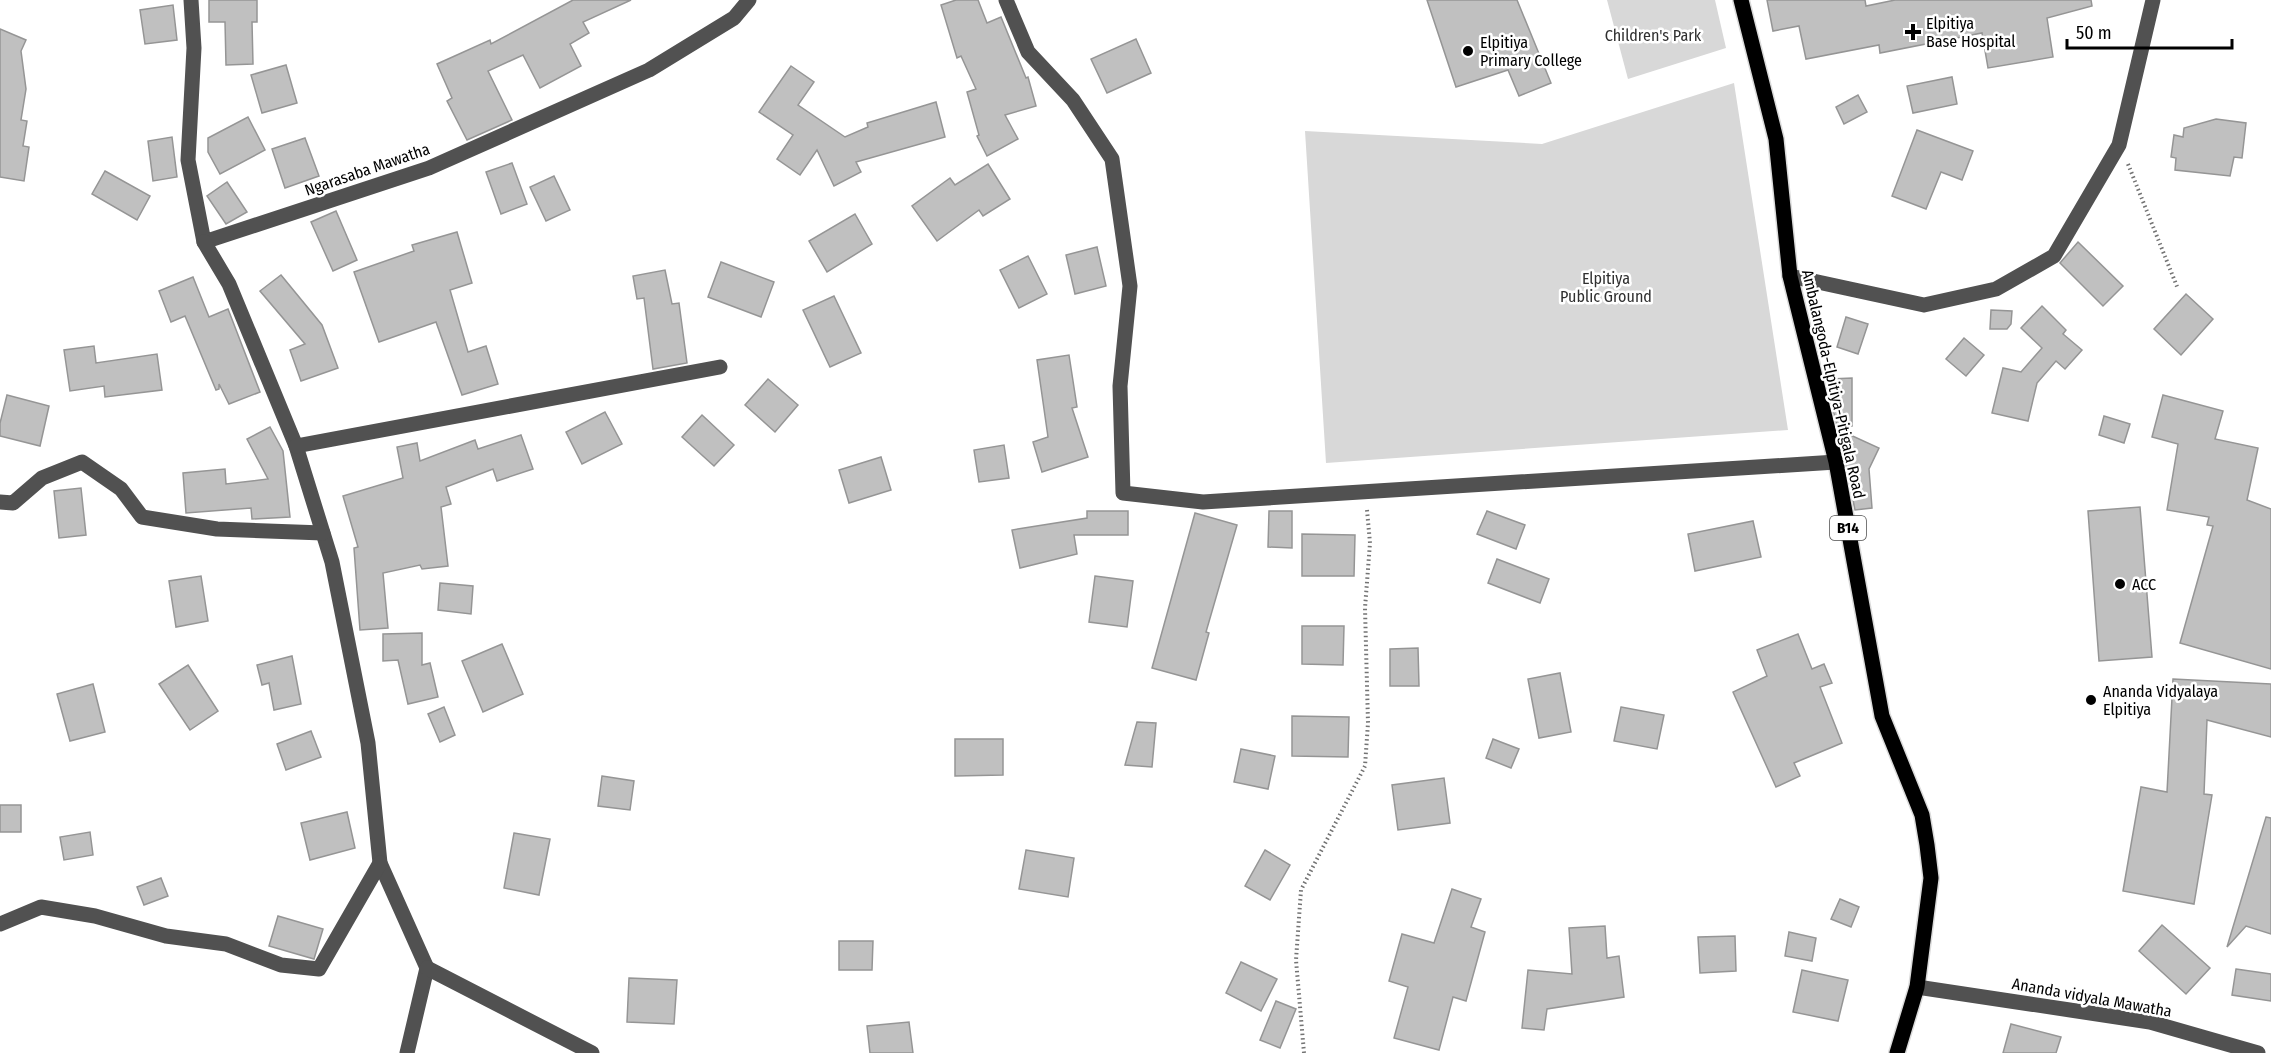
<svg xmlns="http://www.w3.org/2000/svg" width="2271" height="1053" viewBox="0 0 2271 1053" font-family="'Fira Sans Condensed',sans-serif">
<rect width="100%" height="100%" fill="#fff"/>
<g fill="#d8d8d8">
<polygon points="1607,0 1715,0 1726,48 1628,79"/>
<polygon points="1734,83 1788,430 1326,463 1305,131 1542,144"/>
</g>
<g fill="#c0c0c0" stroke="#959595" stroke-width="1.5">
<polygon points="209,0 257,0 257,22 252,22 253,64 226,65 225,22 209,22"/>
<polygon points="573,0 631,0 583,22 589,33 570,44 581,66 540,88 523,55 488,71 512,120 467,140 447,101 452,98 437,64 490,40 491,44"/>
<polygon points="956,0 978,0 987,23 1001,17 1026,78 1028,77 1036,106 1005,115 1018,139 987,156 977,136 979,135 967,92 976,89 961,56 957,58 941,5"/>
<polygon points="1427,0 1517,0 1551,83 1519,96 1508,70 1456,87"/>
<polygon points="1767,0 1865,0 1866,6 1895,0 2091,0 2092,6 2047,18 2053,57 1988,68 1982,33 1880,53 1879,45 1806,59 1799,26 1773,31"/>
<polygon points="173,5 177,40 145,44 140,10"/>
<polygon points="0,29 26,40 21,51 26,89 21,120 27,121 23,146 29,147 24,181 0,177"/>
<polygon points="1136,39 1151,73 1107,93 1091,59"/>
<polygon points="286,65 297,103 262,113 251,75"/>
<polygon points="791,66 814,82 798,105 845,137 868,127 867,123 936,102 945,137 856,162 861,172 834,186 817,150 800,175 777,159 793,135 759,112"/>
<polygon points="1952,77 1957,104 1913,113 1907,86"/>
<polygon points="1858,95 1867,112 1844,124 1836,107"/>
<polygon points="248,117 265,150 220,174 208,152 208,138"/>
<polygon points="2216,119 2246,123 2242,158 2234,157 2230,176 2175,170 2176,158 2171,157 2174,135 2183,137 2184,128"/>
<polygon points="1917,130 1973,151 1962,180 1941,172 1926,209 1892,196"/>
<polygon points="172,137 177,177 153,181 148,141"/>
<polygon points="305,138 319,176 285,188 272,149"/>
<polygon points="512,163 527,204 501,214 486,172"/>
<polygon points="988,164 1010,199 983,216 979,210 937,241 912,206 950,178 955,185"/>
<polygon points="105,171 150,196 137,220 92,194"/>
<polygon points="554,176 570,210 546,221 530,187"/>
<polygon points="227,182 247,212 226,224 207,196"/>
<polygon points="336,211 357,260 333,271 311,222"/>
<polygon points="855,214 872,244 827,272 809,241"/>
<polygon points="457,232 472,283 450,290 468,352 486,346 498,384 462,395 436,322 379,342 354,272 414,251 412,245"/>
<polygon points="2078,242 2123,286 2103,306 2060,263"/>
<polygon points="1097,247 1106,286 1075,294 1066,255"/>
<polygon points="1028,256 1047,294 1019,308 1000,270"/>
<polygon points="721,262 774,282 761,317 708,297"/>
<polygon points="665,270 672,304 679,303 687,363 653,369 644,298 637,299 633,276"/>
<polygon points="281,275 322,325 338,368 301,381 290,350 305,344 260,291"/>
<polygon points="193,277 209,317 228,309 260,392 229,404 219,384 219,389 216,390 185,316 171,322 159,291"/>
<polygon points="2186,294 2213,319 2181,355 2154,329"/>
<polygon points="834,296 861,353 830,367 803,310"/>
<polygon points="2042,306 2066,330 2063,334 2082,350 2065,369 2056,361 2037,383 2028,421 1992,413 2003,368 2021,372 2042,348 2021,328"/>
<polygon points="1991,310 2012,311 2011,324 2007,329 1990,329"/>
<polygon points="1846,317 1868,324 1858,354 1837,347"/>
<polygon points="1964,338 1984,355 1966,376 1946,359"/>
<polygon points="94,346 96,363 157,354 162,390 105,397 104,386 70,391 64,350"/>
<polygon points="1069,355 1077,407 1072,408 1088,457 1042,472 1033,442 1048,437 1037,360"/>
<polygon points="1852,378 1852,426 1837,426 1830,398 1830,379"/>
<polygon points="768,379 798,405 775,432 745,405"/>
<polygon points="7,395 49,406 40,446 0,436 0,423"/>
<polygon points="2163,395 2223,411 2215,439 2258,448 2247,500 2271,509 2271,669 2180,643 2213,526 2207,525 2209,517 2167,510 2178,444 2152,437"/>
<polygon points="605,412 622,444 582,464 566,432"/>
<polygon points="702,415 734,445 714,466 682,437"/>
<polygon points="2104,416 2130,424 2124,443 2099,435"/>
<polygon points="270,427 283,451 290,517 252,519 251,508 186,513 183,473 225,469 226,484 268,479 247,439"/>
<polygon points="1846,433 1879,448 1869,469 1872,508 1855,510 1841,442"/>
<polygon points="521,435 533,469 497,481 493,469 446,487 451,504 441,507 448,566 422,569 420,565 383,573 388,628 360,630 354,548 358,547 343,496 403,478 397,447 417,443 420,461 475,440 478,449"/>
<polygon points="1004,445 1009,478 979,482 974,450"/>
<polygon points="881,457 891,490 849,503 839,470"/>
<polygon points="81,488 86,535 59,538 54,491"/>
<polygon points="2140,507 2152,657 2099,661 2088,511"/>
<polygon points="1087,511 1128,511 1128,535 1074,535 1077,554 1020,568 1012,530 1087,518"/>
<polygon points="1269,511 1292,511 1292,548 1268,547"/>
<polygon points="1487,511 1525,525 1516,549 1477,534"/>
<polygon points="1195,513 1237,525 1206,632 1209,633 1196,680 1152,668"/>
<polygon points="1753,521 1761,557 1695,571 1688,534"/>
<polygon points="1302,534 1355,535 1354,576 1302,576"/>
<polygon points="1497,559 1549,579 1540,603 1488,583"/>
<polygon points="201,576 208,621 176,627 169,581"/>
<polygon points="1095,576 1133,581 1127,627 1089,622"/>
<polygon points="440,583 473,586 471,614 438,610"/>
<polygon points="1302,626 1344,626 1343,665 1302,664"/>
<polygon points="422,633 422,665 430,663 438,697 408,704 398,660 383,661 383,634"/>
<polygon points="1798,634 1812,669 1824,664 1832,683 1820,687 1842,743 1794,763 1800,776 1776,787 1733,692 1767,676 1757,650"/>
<polygon points="502,644 523,694 483,712 462,661"/>
<polygon points="1418,648 1419,686 1390,686 1390,649"/>
<polygon points="292,656 301,704 274,710 269,683 262,685 257,665"/>
<polygon points="188,665 218,711 190,730 159,684"/>
<polygon points="1560,673 1571,732 1539,738 1528,679"/>
<polygon points="2173,679 2271,684 2271,737 2207,720 2204,794 2212,795 2194,904 2123,891 2141,787 2167,792"/>
<polygon points="93,684 105,732 70,741 57,694"/>
<polygon points="444,707 455,735 440,742 428,714"/>
<polygon points="1621,707 1664,715 1657,749 1614,741"/>
<polygon points="1292,716 1349,717 1348,757 1292,756"/>
<polygon points="1137,722 1156,723 1152,767 1125,765"/>
<polygon points="311,731 321,757 286,770 277,744"/>
<polygon points="955,739 1003,739 1003,775 955,776"/>
<polygon points="1493,739 1519,749 1511,768 1486,758"/>
<polygon points="1241,749 1275,756 1268,789 1234,782"/>
<polygon points="602,776 634,781 630,810 598,806"/>
<polygon points="1444,778 1450,823 1398,830 1392,785"/>
<rect x="0" y="805" width="21" height="27"/>
<polygon points="347,812 355,848 310,860 301,823"/>
<polygon points="2266,817 2271,818 2271,934 2246,926 2227,947"/>
<polygon points="90,832 93,855 64,860 60,837"/>
<polygon points="514,833 550,839 539,895 504,888"/>
<polygon points="1026,850 1074,858 1068,897 1019,889"/>
<polygon points="1265,850 1290,865 1270,900 1245,886"/>
<polygon points="161,878 168,896 144,905 137,887"/>
<polygon points="1452,889 1481,899 1471,927 1485,932 1466,1001 1453,997 1439,1050 1394,1038 1408,987 1389,981 1402,934 1434,943"/>
<polygon points="1840,899 1859,907 1851,927 1831,919"/>
<polygon points="278,916 323,929 314,959 269,946"/>
<polygon points="2162,925 2210,968 2186,994 2139,951"/>
<polygon points="1605,926 1607,958 1619,956 1624,997 1547,1009 1544,1030 1522,1028 1528,970 1572,974 1569,928"/>
<polygon points="1789,932 1816,938 1812,961 1785,956"/>
<polygon points="1735,936 1736,971 1700,973 1698,937"/>
<polygon points="839,941 873,941 872,970 839,970"/>
<polygon points="1241,962 1277,979 1261,1011 1226,993"/>
<polygon points="2236,969 2271,974 2271,1001 2232,995"/>
<polygon points="1802,970 1848,980 1838,1021 1793,1012"/>
<polygon points="629,978 677,980 674,1024 627,1022"/>
<polygon points="1276,1001 1296,1009 1280,1048 1260,1040"/>
<polygon points="909,1022 913,1053 870,1053 867,1026"/>
<polygon points="2011,1024 2061,1037 2056,1053 2003,1053"/>
</g>
<g fill="none" stroke-linecap="round" stroke-linejoin="round">
<defs>
<polyline id="major" points="1741,0 1776,139 1790,276 1836,462 1882,716 1922,815 1927,845 1931,878 1917,987 1897,1053"/>
</defs>
<use href="#major" stroke="#dbdbdb" stroke-width="18"/>
<g stroke="#737373" stroke-width="4" stroke-dasharray="1.5 3" stroke-linecap="butt">
<polyline points="2128,164 2178,289"/>
<polyline points="1304,1053 1296,960 1301,890 1365,766 1368,723 1365,608 1370,543 1367,510"/>
</g>
<g stroke="#515151" stroke-width="15">
<polyline points="191,0 194,48 188,160 204,242 429,168 649,70 734,18 749,0"/>
<polyline points="1006,0 1028,52 1073,100 1112,159 1130,286 1120,386 1123,493 1203,502 1836,462"/>
<polyline points="204,242 229,284 296,446 332,562 368,743 380,863 427,968 407,1053"/>
<polyline points="1790,276 1924,305 1996,289 2054,256 2119,145 2153,0"/>
<polyline points="296,446 720,367"/>
<polyline points="0,502 13,503 42,478 82,462 121,489 142,517 217,529 323,533"/>
<polyline points="0,924 41,907 95,916 166,936 226,944 281,965 319,969 380,863"/>
<polyline points="427,968 592,1053"/>
<polyline points="1917,987 2150,1022 2258,1053"/>
</g>
<use href="#major" stroke="#000" stroke-width="15"/>
</g>
<g fill="#000" stroke="#fff" stroke-width="2">
<path d="M1910 23h6v6h6v6h-6v6h-6v-6h-6v-6h6z"/>
<circle cx="1468" cy="51" r="6"/>
<circle cx="2120" cy="584" r="6"/>
<circle cx="2091" cy="700" r="6"/>
</g>
<g text-anchor="middle" stroke-width="5" stroke-linejoin="round" paint-order="stroke">
<rect fill="#fff" stroke="#4c4c4c" stroke-width="1.5" x="1830" y="516" width="36" height="24" rx="4.5"/>
<g font-size="15" font-weight="bold" fill="#000">
<text x="1848" y="533">B14</text>
</g>
<g font-size="16" fill="#000" stroke="#fff" text-anchor="start">
<text x="1926" y="29">Elpitiya<tspan x="1926" dy="18">Base Hospital</tspan></text>
<text x="1480" y="48">Elpitiya<tspan x="1480" dy="18">Primary College</tspan></text>
<text x="2132" y="590">ACC</text>
<text x="2103" y="697">Ananda Vidyalaya<tspan x="2103" dy="18">Elpitiya</tspan></text>
</g>
<g font-size="16" fill="#2f2f2f" stroke="#fff">
<text x="1653" y="41">Children's Park</text>
<text x="1606" y="284">Elpitiya<tspan x="1606" dy="18">Public Ground</tspan></text>
</g>
<g font-size="16" fill="#000" stroke="#fff">
<text transform="translate(367 169) rotate(-19)" y="6">Ngarasaba Mawatha</text>
<text transform="translate(1834 384) rotate(77)" y="6">Ambalangoda-Elpitiya-Pitigala Road</text>
<text transform="translate(2092 997) rotate(10)" y="6">Ananda vidyala Mawatha</text>
</g>
</g>
<path d="M2067 39v9h165v-9" fill="none" stroke="#000000" stroke-width="3"/>
<text x="2076" y="39" font-size="18" fill="#000000" stroke="#ffffff" stroke-width="4.5" paint-order="stroke">50 m</text>
</svg>
